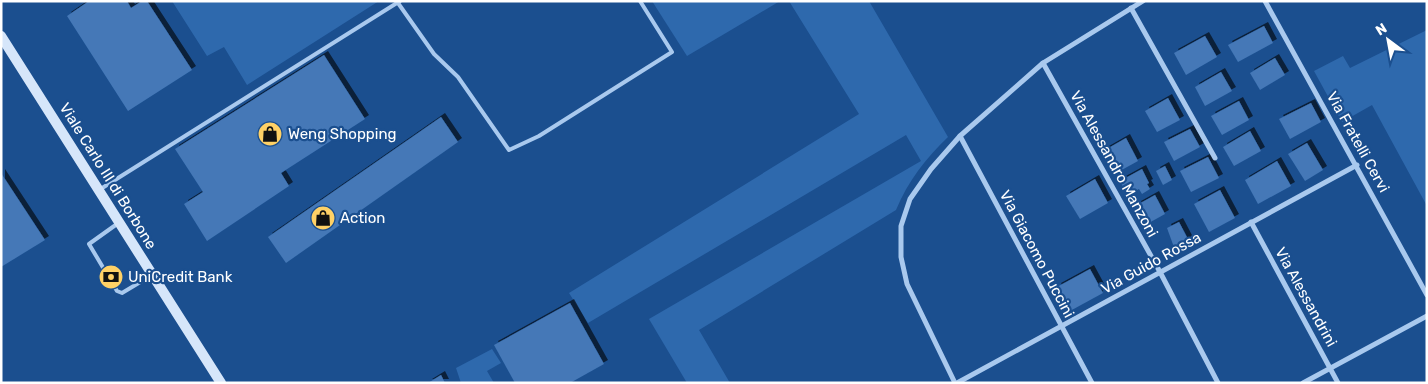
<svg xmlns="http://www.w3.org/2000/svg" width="1428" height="384" viewBox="0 0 1428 384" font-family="Rubik,sans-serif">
<defs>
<filter id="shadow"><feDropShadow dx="4" dy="-4" stdDeviation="0" flood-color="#0009"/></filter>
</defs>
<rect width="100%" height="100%" fill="#1b4f8f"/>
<g fill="#2e69ad">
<polygon points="172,1 379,1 247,85 224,47 207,56"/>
<polygon points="652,1 780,1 687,56"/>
<path d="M789,1H869L948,137C926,158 908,181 896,210L699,330L730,383H687L649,319L921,161L906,135L588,323L569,293L859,114Z"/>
<polygon points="1427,30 1427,206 1372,105 1342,122 1314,71 1343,56 1350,68"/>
<polygon points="492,349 501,363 487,371 494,383 461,383 456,368"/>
</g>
<g fill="#4478b7" filter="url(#shadow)">
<polygon points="89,1 127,1 131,8 142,1 147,1 192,70 128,111 67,16"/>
<polygon points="1264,26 1273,43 1238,62 1228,45"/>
<polygon points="1205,36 1217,57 1186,75 1174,53"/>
<polygon points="324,55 365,119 281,173 289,186 207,241 184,204 203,192 175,149"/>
<polygon points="1275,58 1285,75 1260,90 1250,73"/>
<polygon points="1221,72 1232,91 1205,106 1195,87"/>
<polygon points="1168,98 1180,120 1157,132 1145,111"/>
<polygon points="1239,101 1249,120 1222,135 1211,116"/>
<polygon points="1311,103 1321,122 1290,139 1279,119"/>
<polygon points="441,117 458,142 286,263 268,237"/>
<polygon points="1190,129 1200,147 1174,161 1164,142"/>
<polygon points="1250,131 1261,151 1234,166 1223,147"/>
<polygon points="1126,138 1138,161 1118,172 1105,150"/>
<polygon points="1307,143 1323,170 1305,181 1288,154"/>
<polygon points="1208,157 1219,178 1191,192 1180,171"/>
<polygon points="1277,161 1291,186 1258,204 1245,180"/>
<polygon points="1165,166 1172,180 1163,185 1156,171"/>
<polygon points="1142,169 1149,183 1147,184 1150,189 1142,194 1139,189 1127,195 1120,181"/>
<polygon points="1,173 45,240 1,267"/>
<polygon points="1095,179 1108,203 1080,219 1066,196"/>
<polygon points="1220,190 1235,218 1209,232 1194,204"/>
<polygon points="1155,195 1165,214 1147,224 1137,205"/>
<polygon points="1179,222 1190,243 1175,250 1167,228"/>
<polygon points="1090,269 1103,293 1070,311 1057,287"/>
<polygon points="570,303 604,364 570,383 515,383 494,345"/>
<polygon points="441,375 445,383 428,383"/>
</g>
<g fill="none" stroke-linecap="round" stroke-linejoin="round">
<g stroke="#a9c9ee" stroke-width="4">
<polyline points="398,3 434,54 458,77 509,150 539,136 672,52 640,1"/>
<polyline points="99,190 400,1"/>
<polyline points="117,224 89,244 117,291 122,293 152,275"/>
</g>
<g stroke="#a9c9ee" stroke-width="5">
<polyline points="1265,1 1427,295"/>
<polyline points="1131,8 1215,158"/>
<polyline points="1043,63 1160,272 1218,383"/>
<polyline points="960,136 1092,383"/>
<polyline points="1251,222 1338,383"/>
<polyline points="955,383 907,284 901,257 901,226 910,199 931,169 960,136 1043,63 1143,1"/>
<polyline points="957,383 1357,165"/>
<polyline points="1303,383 1427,316"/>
</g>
<polyline stroke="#d6e6fa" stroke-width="10" points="1,36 221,383"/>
</g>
<defs>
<symbol id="shop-disc" viewBox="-11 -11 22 22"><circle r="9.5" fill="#ffd166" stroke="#1b4f8f"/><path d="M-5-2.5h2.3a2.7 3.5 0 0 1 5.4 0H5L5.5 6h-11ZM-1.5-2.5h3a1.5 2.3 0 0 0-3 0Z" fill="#111"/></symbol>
<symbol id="bank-disc" viewBox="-11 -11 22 22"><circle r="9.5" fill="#ffd166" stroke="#1b4f8f"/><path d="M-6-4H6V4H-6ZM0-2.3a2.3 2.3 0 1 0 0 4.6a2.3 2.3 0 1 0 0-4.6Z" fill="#111"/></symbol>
</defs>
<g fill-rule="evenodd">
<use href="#shop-disc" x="256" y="120" width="28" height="28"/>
<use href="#shop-disc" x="309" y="204" width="28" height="28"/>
<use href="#bank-disc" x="97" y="263" width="28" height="28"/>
</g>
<g text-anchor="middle" stroke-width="4.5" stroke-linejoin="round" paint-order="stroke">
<g font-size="15" fill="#fff" stroke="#1b4f8f" text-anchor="start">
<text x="288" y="139">Weng Shopping</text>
<text x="340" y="223">Action</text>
<text x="128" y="282">UniCredit Bank</text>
</g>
<g font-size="15" fill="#fff" stroke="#1b4f8f">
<text transform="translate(1358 142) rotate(61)" y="5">Via Fratelli Cervi</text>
<text transform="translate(1114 164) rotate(61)" y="5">Via Alessandro Manzoni</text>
<text transform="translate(108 176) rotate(58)" y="5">Viale Carlo III di Borbone</text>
<text transform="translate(1037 254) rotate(62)" y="5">Via Giacomo Puccini</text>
<text transform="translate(1151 263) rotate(-29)" y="5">Via Guido Rossa</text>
<text transform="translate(1306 297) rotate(61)" y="5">Via Alessandrini</text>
</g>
</g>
<rect width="1428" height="384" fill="none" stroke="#ffffff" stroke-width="5"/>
<g transform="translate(1388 40) rotate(328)" stroke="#1b4f8f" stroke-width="4" paint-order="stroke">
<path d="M0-4L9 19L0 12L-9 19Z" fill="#ffffff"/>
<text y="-8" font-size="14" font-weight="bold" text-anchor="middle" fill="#ffffff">N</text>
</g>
</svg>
